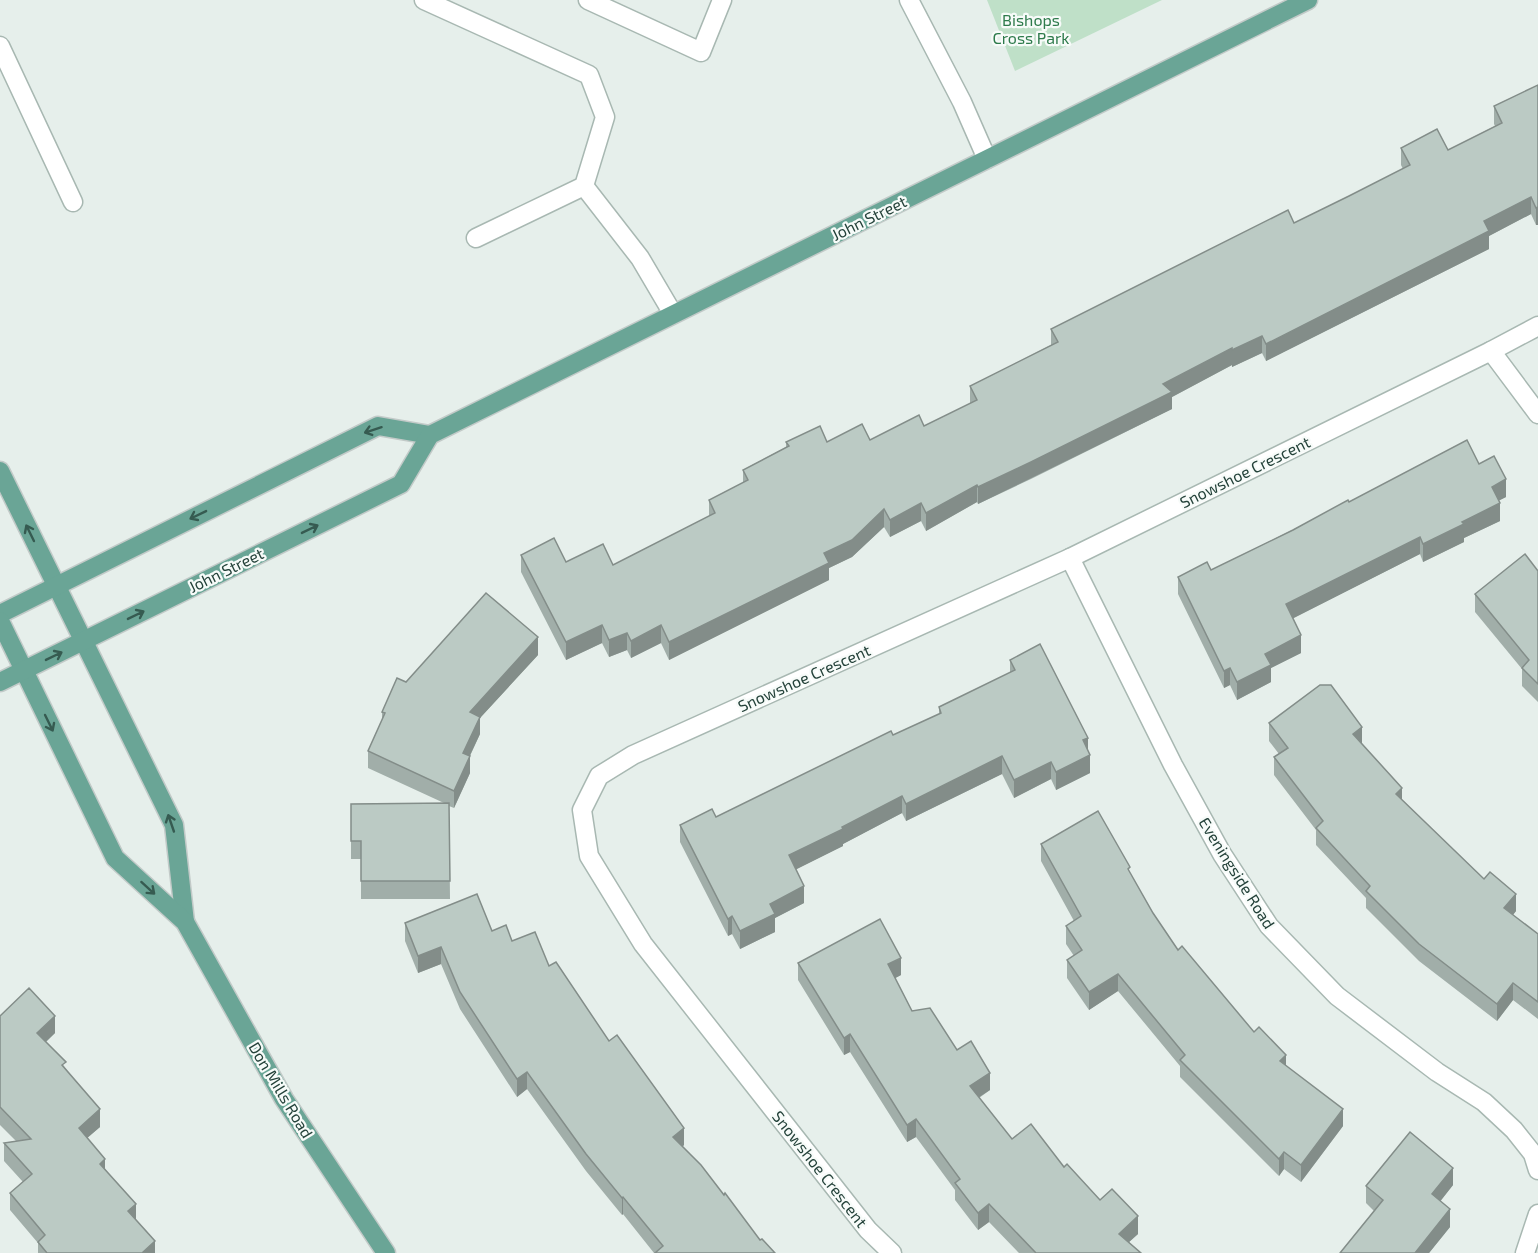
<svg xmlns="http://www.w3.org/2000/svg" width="1538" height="1253" viewBox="0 0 1538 1253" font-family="'Exo 2',sans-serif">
<rect width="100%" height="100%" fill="#e6efeb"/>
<polygon fill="#bfe0c8" points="987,0 1162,0 1015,71"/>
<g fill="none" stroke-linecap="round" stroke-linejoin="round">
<defs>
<g id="minor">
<polyline points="424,0 589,75 605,117 584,186 476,238"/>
<polyline points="588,0 701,52 722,0"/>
<polyline points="909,0 962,102 987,159"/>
<polyline points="0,46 73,202"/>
<polyline points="584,186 640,258 673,314"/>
<polyline points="1491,351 1538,414"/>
<polyline points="1070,558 1173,765 1222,854 1269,926 1337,996 1437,1072 1484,1102 1514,1130 1533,1154 1538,1170"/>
<polyline points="892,1253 868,1230 643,944 589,856 582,810 599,776 633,755 1070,558 1491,351 1538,326"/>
<polyline points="1525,1253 1538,1214"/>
</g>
<g id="major">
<polyline points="0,471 174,825 185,922"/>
<polyline points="0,614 378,426 430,435"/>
<polyline points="0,621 115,858 185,922 284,1099 386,1253"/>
<polyline points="0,682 401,484 430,435 1308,0"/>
</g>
</defs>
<use href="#minor" stroke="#a8b8b2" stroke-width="21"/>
<use href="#major" stroke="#c2cac8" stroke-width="21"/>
<use href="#minor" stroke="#fff" stroke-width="18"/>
<use href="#major" stroke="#6aa596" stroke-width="18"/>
</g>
<g fill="#a1aea9">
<polygon points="1538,85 1538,225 1536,225 1531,214 1489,236 1489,249 1266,361 1262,353 1232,367 1232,365 1172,397 1172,409 1031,479 978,504 977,502 926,531 921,521 890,537 884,527 852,557 829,568 829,580 669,660 661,643 631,658 627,650 609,657 602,643 566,660 521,572 521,555 566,562 613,565 709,516 709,500 743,483 743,470 786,447 786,442 870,440 924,426 970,404 970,386 1051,345 1051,329 1294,223 1349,196 1403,169 1401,165 1401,148 1448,150 1495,126 1494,124 1494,106"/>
<polygon points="1479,464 1506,497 1498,501 1500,521 1464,538 1464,542 1423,562 1420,554 1293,618 1301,653 1271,668 1271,682 1237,700 1230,685 1224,688 1178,594 1178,577 1211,570 1349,502"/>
<polygon points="1538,571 1538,702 1522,686 1522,669 1475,612 1475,594"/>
<polygon points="538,655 480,718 480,734 470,756 470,773 454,808 449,806 450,899 361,899 361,859 351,859 351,804 444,803 368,768 368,751 382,720 382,712 406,682"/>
<polygon points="1010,660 1088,751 1090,773 1056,790 1051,779 1014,798 1002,774 906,821 902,813 843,844 843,846 796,869 804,903 775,918 775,932 740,949 732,934 728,936 680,842 680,825 716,817 939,714 939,707 1010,673"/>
<polygon points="1269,723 1362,744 1402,800 1516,911 1513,915 1538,934 1538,1019 1513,1000 1497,1021 1419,961 1366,908 1366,898 1316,845 1316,830 1274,775 1274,757 1279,754 1269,741"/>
<polygon points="1041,844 1130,873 1153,913 1178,950 1254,1032 1343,1126 1301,1182 1284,1169 1279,1176 1180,1077 1180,1066 1118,991 1089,1010 1067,978 1067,960 1074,956 1066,944 1066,926 1074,921 1041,861"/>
<polygon points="405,923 492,931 512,941 549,966 609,1041 684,1145 682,1147 760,1240 775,1253 654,1253 623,1214 622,1215 586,1171 527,1089 517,1097 460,1009 441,964 418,973 405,941"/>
<polygon points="798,963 901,975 895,978 912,1011 957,1050 990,1090 979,1098 1012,1139 1064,1167 1138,1234 1129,1242 1141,1253 1019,1253 989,1222 978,1230 955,1200 955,1190 916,1137 907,1142 850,1052 844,1055 798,980"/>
<polygon points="0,1016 55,1033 46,1042 66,1069 100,1127 87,1138 155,1253 38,1253 38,1243 10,1210 10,1193 23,1182 4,1161 4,1143 16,1141 0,1125"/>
<polygon points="1453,1185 1440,1201 1450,1227 1429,1253 1340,1253 1374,1211 1366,1203 1366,1186"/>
</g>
<g fill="#838d89">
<polygon points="1531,197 1531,214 1489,236 1489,249 1266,361 1266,344 1484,221"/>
<polygon points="1538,207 1538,225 1536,225 1536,208"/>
<polygon points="1262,336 1262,353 1232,367 1232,350"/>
<polygon points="1232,348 1232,365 1172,397 1172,409 978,504 978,487 1163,384"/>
<polygon points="1506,479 1506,497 1492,504 1492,487"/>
<polygon points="977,485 977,502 926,531 926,513"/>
<polygon points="921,503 921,521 890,537 890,520"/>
<polygon points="1500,503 1500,521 1464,538 1464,542 1423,562 1423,544 1462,522"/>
<polygon points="884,509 884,527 852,557 829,568 829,580 669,660 669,642 824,553"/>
<polygon points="1420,537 1420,554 1286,622 1286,604"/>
<polygon points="602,625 602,643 566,660 566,642"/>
<polygon points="661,625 661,643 631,658 631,641"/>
<polygon points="627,633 627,650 609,657 609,640"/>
<polygon points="1301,635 1301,653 1271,668 1271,682 1237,700 1237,682 1265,654"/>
<polygon points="538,637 538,655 480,718 480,734 463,770 463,753 470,712"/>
<polygon points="1230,668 1230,685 1224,688 1224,671"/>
<polygon points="1362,727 1362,744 1353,752 1353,734"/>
<polygon points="1088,738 1088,755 1083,740"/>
<polygon points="1090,755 1090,773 1056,790 1056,772"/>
<polygon points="470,756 470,773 454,808 454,791"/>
<polygon points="1002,756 1002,774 906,821 906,804"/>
<polygon points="1051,762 1051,779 1014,798 1014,780"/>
<polygon points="1402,788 1402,806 1396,794"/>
<polygon points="902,796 902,813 843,844 843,846 789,873 789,855"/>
<polygon points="804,886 804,903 775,918 775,932 740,949 740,931 770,904"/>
<polygon points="1516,894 1516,911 1504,926 1504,908"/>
<polygon points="732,916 732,934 728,936 728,919"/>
<polygon points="441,947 441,964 418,973 418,956"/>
<polygon points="901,958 901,975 888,982 888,964"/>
<polygon points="1118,974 1118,991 1089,1010 1089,992"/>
<polygon points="1513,983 1513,1000 1497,1021 1497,1004"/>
<polygon points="55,1016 55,1033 37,1050 37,1033"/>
<polygon points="850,1034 850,1052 844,1055 844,1038"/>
<polygon points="1286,1055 1286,1072 1280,1061"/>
<polygon points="527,1072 527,1089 517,1097 517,1079"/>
<polygon points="990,1073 990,1090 970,1103 970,1086"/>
<polygon points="100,1109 100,1127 79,1145 79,1128"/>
<polygon points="1343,1109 1343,1126 1301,1182 1301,1165"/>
<polygon points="916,1119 916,1137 907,1142 907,1125"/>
<polygon points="684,1128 684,1145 673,1155 673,1137"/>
<polygon points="1284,1152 1284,1169 1279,1176 1279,1159"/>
<polygon points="105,1159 105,1176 100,1164"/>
<polygon points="1453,1168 1453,1185 1432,1212 1432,1194"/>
<polygon points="623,1197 623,1214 622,1215 622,1198"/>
<polygon points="136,1204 136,1222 128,1211"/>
<polygon points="989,1204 989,1222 978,1230 978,1213"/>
<polygon points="1450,1209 1450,1227 1429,1253 1415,1253"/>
<polygon points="1138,1216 1138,1234 1119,1251 1119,1234"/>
<polygon points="155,1241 155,1253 142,1253"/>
</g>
<g fill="#bbcac4" stroke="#838d89" stroke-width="1.5">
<polygon points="1538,85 1538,207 1536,208 1531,197 1484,221 1489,231 1266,344 1262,336 1232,350 1232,348 1163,384 1172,392 1031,462 978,487 977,485 926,513 921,503 890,520 884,509 852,540 824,553 829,563 669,642 661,625 631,641 627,633 609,640 602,625 566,642 521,555 554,538 566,562 603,544 613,565 715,513 709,500 748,480 743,470 789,446 786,442 820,426 827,442 862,424 870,440 919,415 924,426 977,400 970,386 1058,342 1051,329 1288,210 1294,223 1349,196 1410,165 1401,148 1437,129 1448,150 1502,123 1494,106"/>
<polygon points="1467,440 1479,464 1494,456 1506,479 1492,487 1500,503 1462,522 1464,524 1423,544 1420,537 1286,604 1301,635 1265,654 1271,665 1237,682 1230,668 1224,671 1178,577 1207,562 1211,570 1293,530 1348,500 1349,502"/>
<polygon points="1525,554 1538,571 1538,684 1522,668 1529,660 1475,594"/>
<polygon points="486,593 538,637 470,712 480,717 463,753 470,756 454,791 368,751 385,713 382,712 397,678 406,682"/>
<polygon points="1040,644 1088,738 1083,740 1090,755 1056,772 1051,762 1014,780 1002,756 906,804 902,796 842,827 843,829 789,855 804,886 770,904 775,914 740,931 732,916 728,919 680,825 712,809 716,817 891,731 893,735 941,713 939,707 1015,670 1010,660"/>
<polygon points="1320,685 1331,685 1362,727 1353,734 1402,788 1396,794 1484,879 1490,872 1516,894 1504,908 1538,934 1538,1002 1513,983 1497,1004 1419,944 1366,891 1370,886 1316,828 1323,821 1274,757 1288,748 1269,723"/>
<polygon points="449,803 450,881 361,881 361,841 351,841 351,804"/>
<polygon points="1098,811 1130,867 1128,869 1153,913 1178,950 1182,946 1254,1032 1259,1027 1286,1055 1280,1061 1343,1109 1301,1165 1284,1152 1279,1159 1180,1060 1185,1055 1118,974 1089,992 1067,960 1082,950 1066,926 1081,916 1041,844"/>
<polygon points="477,894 492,931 506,925 512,941 535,932 549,966 556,962 609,1041 617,1035 684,1128 673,1137 701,1165 724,1195 725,1193 760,1240 762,1239 775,1253 655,1253 663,1246 623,1197 622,1198 586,1154 527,1072 517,1079 460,992 441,947 418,956 405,923"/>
<polygon points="880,919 901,958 888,964 912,1011 930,1008 957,1050 971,1041 990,1073 970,1086 1012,1139 1031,1124 1064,1167 1067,1164 1100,1200 1112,1189 1138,1216 1119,1234 1141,1253 1036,1253 989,1204 978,1213 955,1183 960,1179 916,1119 907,1125 850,1034 844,1038 798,963"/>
<polygon points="29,988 55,1016 37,1033 66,1062 62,1065 100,1109 79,1128 105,1159 100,1164 136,1204 128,1211 155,1241 142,1253 47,1253 38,1242 45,1235 10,1193 32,1174 4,1143 31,1139 0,1107 0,1016"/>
<polygon points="1410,1132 1453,1168 1432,1194 1450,1209 1415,1253 1340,1253 1383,1200 1366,1186"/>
</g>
<defs><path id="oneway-shaft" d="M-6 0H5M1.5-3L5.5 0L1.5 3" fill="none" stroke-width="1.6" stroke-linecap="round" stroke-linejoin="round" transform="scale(1.5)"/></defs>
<g stroke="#365b51">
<use href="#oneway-shaft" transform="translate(373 430) rotate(162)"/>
<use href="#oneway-shaft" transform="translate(198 515) rotate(154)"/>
<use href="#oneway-shaft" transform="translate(310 529) rotate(-26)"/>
<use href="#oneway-shaft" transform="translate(30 533) rotate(-116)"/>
<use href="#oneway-shaft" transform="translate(136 615) rotate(-26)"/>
<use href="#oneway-shaft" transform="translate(54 656) rotate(-26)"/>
<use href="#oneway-shaft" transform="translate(49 723) rotate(64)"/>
<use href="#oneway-shaft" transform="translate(171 823) rotate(-109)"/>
<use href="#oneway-shaft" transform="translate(148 888) rotate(42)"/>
</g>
<g text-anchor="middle" stroke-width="4.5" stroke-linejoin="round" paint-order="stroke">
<g font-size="16" fill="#2d7a4b" stroke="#f7fbf9">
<text x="1031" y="26">Bishops<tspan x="1031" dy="18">Cross Park</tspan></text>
</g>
<g font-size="16" fill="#24423a" stroke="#f7fbf9">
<text transform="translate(869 218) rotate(-26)" y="6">John Street</text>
<text transform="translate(1245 472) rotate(-26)" y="6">Snowshoe Crescent</text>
<text transform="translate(226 570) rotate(-26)" y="6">John Street</text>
<text transform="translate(804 678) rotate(-24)" y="6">Snowshoe Crescent</text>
<text transform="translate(1237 873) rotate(58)" y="6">Eveningside Road</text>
<text transform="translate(281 1090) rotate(59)" y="6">Don Mills Road</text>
<text transform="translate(820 1169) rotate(52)" y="6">Snowshoe Crescent</text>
</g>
</g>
</svg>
